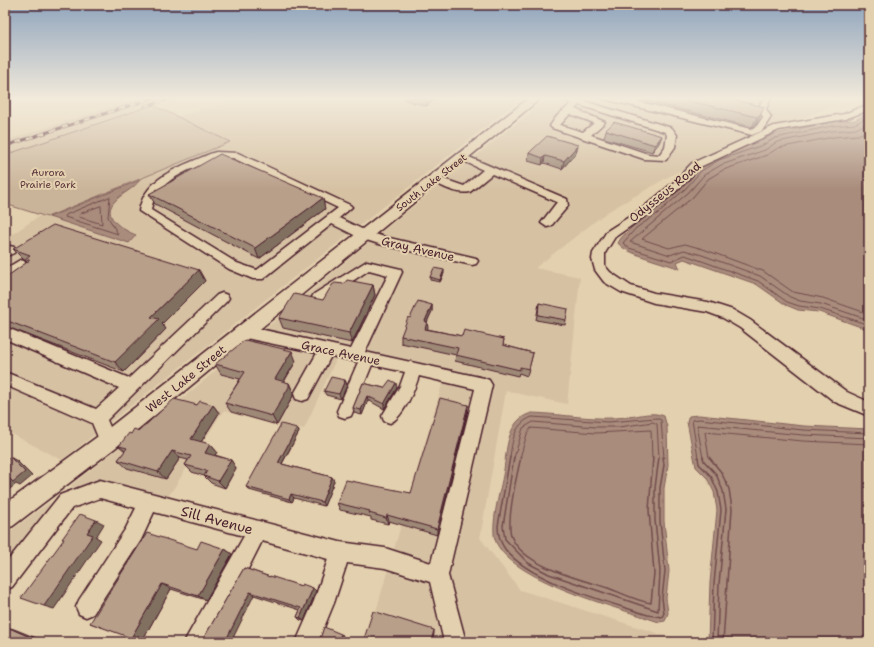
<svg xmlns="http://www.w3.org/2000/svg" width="874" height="647" viewBox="0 0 874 647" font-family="'Shantell Sans',sans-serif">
<rect width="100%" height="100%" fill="#e3d0ae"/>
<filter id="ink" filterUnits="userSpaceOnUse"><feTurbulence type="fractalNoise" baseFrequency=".025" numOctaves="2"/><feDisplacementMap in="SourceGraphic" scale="8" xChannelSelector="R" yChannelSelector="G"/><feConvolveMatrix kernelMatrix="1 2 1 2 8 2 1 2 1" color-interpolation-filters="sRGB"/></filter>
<g filter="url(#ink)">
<g fill="#d6c1a3">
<polygon points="138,98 182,98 153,105 5,155 5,141"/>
<polygon points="241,98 522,98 62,460 12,434 5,438 5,239 41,215 47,217 229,142 176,117"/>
<polygon points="548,98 850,98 675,173 607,212 535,268 580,277 567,404 506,391 480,538 520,590 672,638 672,642 367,642 444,378 338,355 304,429 223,411 159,511 70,486 183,398 374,238"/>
<polygon points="50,502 49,514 5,570 5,535"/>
</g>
<polygon fill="#cab499" stroke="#8a6a62" points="153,105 230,142 47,217 5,204 5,155"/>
<g fill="#a98c7c" stroke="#83605c">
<path d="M869,112V330L819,312L798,310L786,305L756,284L684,259L677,262L680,269C666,263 625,254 618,243L621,238L634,225L654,210L683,185L698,168L717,156L761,141L774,134L831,122L855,120Z"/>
<path d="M140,180C132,190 124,192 116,200C99,216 123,230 136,235L129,243L49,217Z"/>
<path d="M532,413C563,414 595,421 627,417C640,416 652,411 664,416L667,427L668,465L664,488V521L669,571L666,598L668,613L665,621L659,622L647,618C612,606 500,577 494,535C492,513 503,484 505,462C507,443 510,418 532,413Z"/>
<polygon points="699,415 804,426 869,429 869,642 708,642 710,583 717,510 714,492 707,478 696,467 687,422 689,416"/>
</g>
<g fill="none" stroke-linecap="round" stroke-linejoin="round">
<g stroke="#704b4b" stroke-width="1">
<polyline points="869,116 855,124 832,126 775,138 763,145 719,160 701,171 686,188 657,214 636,228 623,243 629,248 671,261 685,255 758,281 787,302 799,306 820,309 869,325"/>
<polyline points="869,122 856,129 832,131 777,142 765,150 721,165 704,175 689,192 630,242 670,255 684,250 702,255 760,276 790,297 800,301 821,304 869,320"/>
<polyline points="869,130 858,135 833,137 778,148 767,155 723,170 708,179 693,197 642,239 669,248 685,244 703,249 763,271 793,292 823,298 869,314"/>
<polygon points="110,197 108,217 118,234 65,217 66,215"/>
<polygon points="101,206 102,224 79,217 80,214"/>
<path d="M510,458C512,441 514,424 532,417L608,422L657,418L661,420L664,458"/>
<polyline points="514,458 523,428 533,422 596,427 619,427 653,422 657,424 659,458"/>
<polyline points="520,458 527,434 531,428 596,433 651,430 652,458"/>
<polyline points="698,458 692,420 699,419 803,430 869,433"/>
<polyline points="703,458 697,425 803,435 869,438"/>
<polyline points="709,458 705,432 803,441 869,444"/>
</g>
<g stroke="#704b4b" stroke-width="1.5">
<path d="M510,457L498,526C498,534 500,542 505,549C530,582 609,602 648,615L662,617L664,613L662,598L665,571L660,521V488L664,465L663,457"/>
<polyline points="514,457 503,526 505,539 528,563 549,574 658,611 660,571 655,520 655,488 659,457"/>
<path d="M521,457C517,474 505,524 512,538C525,567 580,579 608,588C622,593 636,601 651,603L654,573L649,510L653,457"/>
<polyline points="698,457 699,464 711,476 718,492 721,510 714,584 712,642"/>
<polyline points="703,457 704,461 716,474 723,491 726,509 719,584 717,642"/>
<polyline points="709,457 721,472 729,489 732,509 723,642"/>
</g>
<defs>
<g id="minor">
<path d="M568,98L581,100L672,128L677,135L675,147L666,160L644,159L552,128L550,126L556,117L572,103L568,102ZM579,105L665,132L667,135L665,147L659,155L648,154L591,135L605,122L575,109ZM570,114L594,123L583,132L560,125Z"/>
<polygon points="600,98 627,99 751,129 756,127 763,117 758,109 763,98 771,98 766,109 771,117 762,131 752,135"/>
<polygon points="869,104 869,110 845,119 779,130 700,167 681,187 651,212 615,237 605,253 605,266 610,272 631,286 654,293 708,302 733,310 750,320 847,392 869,402 869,416 835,402 740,328 723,318 707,312 654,303 621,292 604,282 595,270 592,259 593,253 607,231 643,208 673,183 692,163 774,126 844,114"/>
<path d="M216,152L238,153L350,205L352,207L339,218L368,232L385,237L472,257L476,258L478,261L476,264L472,265L379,244L360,238L332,224L263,279H253L229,269L139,211C144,183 169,171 193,161C201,158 208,154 216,152ZM218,158H233L338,208L257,270L237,263L151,210C156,178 193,169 218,158Z"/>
<path d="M462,154L567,199L568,206L551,226L547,227L541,223L557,202L492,174L470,192C457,195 442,186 431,181L430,179L431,177L435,176L464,186L483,170L459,159L457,157Z"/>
<polygon points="5,245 14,247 16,250 14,253 5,257"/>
<polygon points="20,260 24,261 26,264 24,267 5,279 5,269"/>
<path d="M367,261L401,269L402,272L365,352L484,378L489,380L492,385L448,575L466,642H444L430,582L385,568L347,563L334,603L318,642H296L314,601L328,559L262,541L242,581L207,642H184L244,536L154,512L141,540L93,614L86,617L79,614L76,607L79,600L126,528L136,508L100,498L72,508L12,587L5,590V564L60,495L100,480L340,542L385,548L431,563L475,389L419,376C415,389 403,418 390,423L384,421L382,416L400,386L405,372L372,365L351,416L345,418L339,416L337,411L358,362L331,356L308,399L302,401L296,399L294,394L317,353L246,338L241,336L239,332L241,328L246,326L351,349L388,275L369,270L324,300L319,302L314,300L312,297L314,294Z"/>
<polygon points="222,293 227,295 229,298 227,301 107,420 116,441 114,447 108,449 102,447 92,423 5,385 5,372 96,409 119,388 5,339 5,327 129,378 217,295"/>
</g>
<polygon id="major" points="529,98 541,98 115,448 13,526 5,529 5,504 101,434"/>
</defs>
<use href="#minor" stroke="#4a1f2b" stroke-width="3"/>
<use href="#major" stroke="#4a1f2b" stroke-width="3"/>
<use href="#minor" fill="#e3d0ae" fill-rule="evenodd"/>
<use href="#major" fill="#e3d0ae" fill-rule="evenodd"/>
<defs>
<g id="rail">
<polyline points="145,106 173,98"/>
<polyline points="5,146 153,98"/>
</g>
</defs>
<use href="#rail" stroke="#4a1f2b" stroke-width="3"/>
<use href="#rail" stroke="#e3d0ae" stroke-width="2" stroke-dasharray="6" stroke-linecap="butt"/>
</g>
<g fill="#9e8977" stroke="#4a1f2b">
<polygon points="405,98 437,98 426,106 405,100"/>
<polygon points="634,98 726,98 764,107 755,126 752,127"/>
<polygon points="606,130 662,136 659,143 652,152 604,138"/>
<polygon points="578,145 576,153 562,169 544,163 542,165 528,161 529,153"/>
<polygon points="149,194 325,209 259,259 155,204"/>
<polygon points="13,249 199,270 205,281 162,324 166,329 124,372 5,326 5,278 28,262 26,261 23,259"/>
<polygon points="444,273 440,282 430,280 430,277"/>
<polygon points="344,284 373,285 375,295 352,343 283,328 279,318 323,300"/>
<polygon points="539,303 566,320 565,325 536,320"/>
<polygon points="432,305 432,311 427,322 427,329 462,336 504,339 503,345 533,353 527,376 519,373 518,376 455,361 456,355 401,343 401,336 410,318"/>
<polygon points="296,361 284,382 289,383 293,392 293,396 277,425 231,412 225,403 240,379 221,374 215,364"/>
<polygon points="345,380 347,385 341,399 326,395 324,391"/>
<polygon points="363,383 384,388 397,388 384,409 368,400 362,415 354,413 353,408"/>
<polygon points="197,405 213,405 219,413 201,442 210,444 217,452 215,455 231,460 236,468 225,488 211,483 204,476 192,472 185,465 188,460 180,458 166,479 127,468 118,460 125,451 119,446 131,434"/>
<polygon points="468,405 467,413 437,535 389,521 388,524 371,520 371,517 340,510 337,503 411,493"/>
<polygon points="297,428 299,432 282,464 332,477 334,481 324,506 294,498 292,502 249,490 246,487"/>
<polygon points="197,549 225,549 232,554 206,600 171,589 142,641 90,623"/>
<polygon points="244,568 270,577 301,586 313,588 316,591 304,621 300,620 297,617 300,610 254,595 202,641"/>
</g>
<g fill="#816f61" stroke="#4a1f2b">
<polygon points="427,98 437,98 426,106 426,99"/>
<polygon points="760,116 755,126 752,127 757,117"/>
<polygon points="662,136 659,143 652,152 655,145"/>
<polygon points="578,145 576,153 562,169 564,161"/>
<polygon points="545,156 544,163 542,165 543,158"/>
<polygon points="323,198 325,209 259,259 255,248"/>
<polygon points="199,270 205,281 162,324 166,329 124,372 115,362 151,317"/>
<polygon points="444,270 444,273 440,282 440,280"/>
<polygon points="373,285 375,295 352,343 349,333"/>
<polygon points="432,305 432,311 427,322 428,328 425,335 425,321"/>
<polygon points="292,351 296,361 279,389 275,379"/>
<polygon points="345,380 347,385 341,399 339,394"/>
<polygon points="289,383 293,392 293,396 277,425 272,416"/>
<polygon points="396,383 397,388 384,409 384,404"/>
<polygon points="367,396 368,400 362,415 361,410"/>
<polygon points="213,405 219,413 198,447 191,439"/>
<polygon points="468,405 467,413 437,535 437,529"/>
<polygon points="297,428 299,432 280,467 278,463"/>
<polygon points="210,444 217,452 212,460 205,453"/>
<polygon points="172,451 180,458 166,479 158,472"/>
<polygon points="10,457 17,461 32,476 20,486 16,484 5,493 5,484"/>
<polygon points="231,460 236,468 225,488 218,481"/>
<polygon points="332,477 334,481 324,506 322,502"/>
<polygon points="291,494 294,498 292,502 289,499"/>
<polygon points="387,515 389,521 388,524 386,518"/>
<polygon points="96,520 104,524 96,537 101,540 54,609 44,606 87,533"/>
<polygon points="225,549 232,554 206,600 198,596"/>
<polygon points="162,584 171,589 142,641 131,638"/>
<polygon points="313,588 316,591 304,621 300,618"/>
<polygon points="250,592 254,595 231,642 226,640"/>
<polygon points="7,627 14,629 39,639 47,642 45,642 32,638"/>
<polygon points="434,630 434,634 432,642 431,642"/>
<polygon points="341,634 343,635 341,642 338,642"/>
</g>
<g fill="#b89f8a" stroke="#4a1f2b">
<polygon points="677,98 726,98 764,107 760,116 757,117"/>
<polygon points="614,122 662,136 655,145 606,130"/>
<polygon points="547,136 578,145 564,161 545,156 543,158 529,153"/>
<polygon points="220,154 323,198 255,248 149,194"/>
<polygon points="53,225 199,270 151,317 159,319 115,362 5,320 5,278 30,260 25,259 30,255 13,249"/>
<polygon points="434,268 444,270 440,280 430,277"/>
<polygon points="347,280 373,285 349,333 279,318 294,294 323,300 332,285 335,283 344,284"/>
<polygon points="418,301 432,305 425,321 427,322 425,329 462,336 464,330 504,339 503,345 533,353 529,369 520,367 520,370 456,355 458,348 401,336 408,317 410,318"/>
<polygon points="539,303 568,309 566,320 538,315"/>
<polygon points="245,340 292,351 275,379 289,383 289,387 272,416 225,403 245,372 215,364"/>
<polygon points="331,377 345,380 339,394 324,391"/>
<polygon points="390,380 396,383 384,404 367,396 361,410 353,408 363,383 384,388"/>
<polygon points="440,398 468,405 437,529 387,515 386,518 369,513 370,511 337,503 346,480 411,493"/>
<polygon points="174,399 197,405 200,401 213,405 191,439 210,444 205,453 231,460 218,481 204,476 207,471 185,465 191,456 172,451 158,472 118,460 127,448 119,446 129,433 131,434 134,429 139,431"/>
<polygon points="281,424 297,428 278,463 332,477 322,502 291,494 289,499 246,487"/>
<polygon points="10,457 25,472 13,482 10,479 5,484 5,461"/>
<polygon points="80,514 96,520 87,533 93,535 44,606 21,598 64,539 62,539"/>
<polygon points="147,533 197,549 201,541 225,549 198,596 162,584 131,638 90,623"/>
<polygon points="244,568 270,577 270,576 301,586 302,584 313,588 300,618 297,617 301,608 250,592 226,640 232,642 194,642 194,641 202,641"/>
<polygon points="373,611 434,630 431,642 363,642"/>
<polygon points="7,627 32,638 45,642 5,642 5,630"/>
<polygon points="324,627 341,634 338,642 319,642"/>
</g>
</g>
<linearGradient id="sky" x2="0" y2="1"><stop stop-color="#8fa4bd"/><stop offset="0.52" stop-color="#f2eadb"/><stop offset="1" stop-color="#f2eadb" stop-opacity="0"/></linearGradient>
<rect width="874" height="189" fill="url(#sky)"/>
<g text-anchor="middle" stroke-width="4" stroke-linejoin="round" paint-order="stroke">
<g font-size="10" fill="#5d353c" stroke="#e3d0ae">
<text x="48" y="176">Aurora<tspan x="48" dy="12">Prairie Park</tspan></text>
</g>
<g font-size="10" fill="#4a1f2b" stroke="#e3d0ae">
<text transform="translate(431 182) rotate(-38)" y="4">South Lake Street</text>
</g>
<g font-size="12" fill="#4a1f2b" stroke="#e3d0ae">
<text transform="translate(665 192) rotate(-39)" y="4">Odysseus Road</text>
<text transform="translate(418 249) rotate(13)" y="4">Gray Avenue</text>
<text transform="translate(341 353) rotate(12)" y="4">Grace Avenue</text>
<text transform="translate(186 379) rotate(-39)" y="4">West Lake Street</text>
</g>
<g font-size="14" fill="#4a1f2b" stroke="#e3d0ae">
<text transform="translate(217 520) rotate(15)" y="5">Sill Avenue</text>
</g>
</g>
<rect width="874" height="647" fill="none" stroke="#e3d0ae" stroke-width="20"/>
<rect x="10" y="10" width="854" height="627" fill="none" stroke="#4a1f2b" stroke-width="1.5" filter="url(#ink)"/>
</svg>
